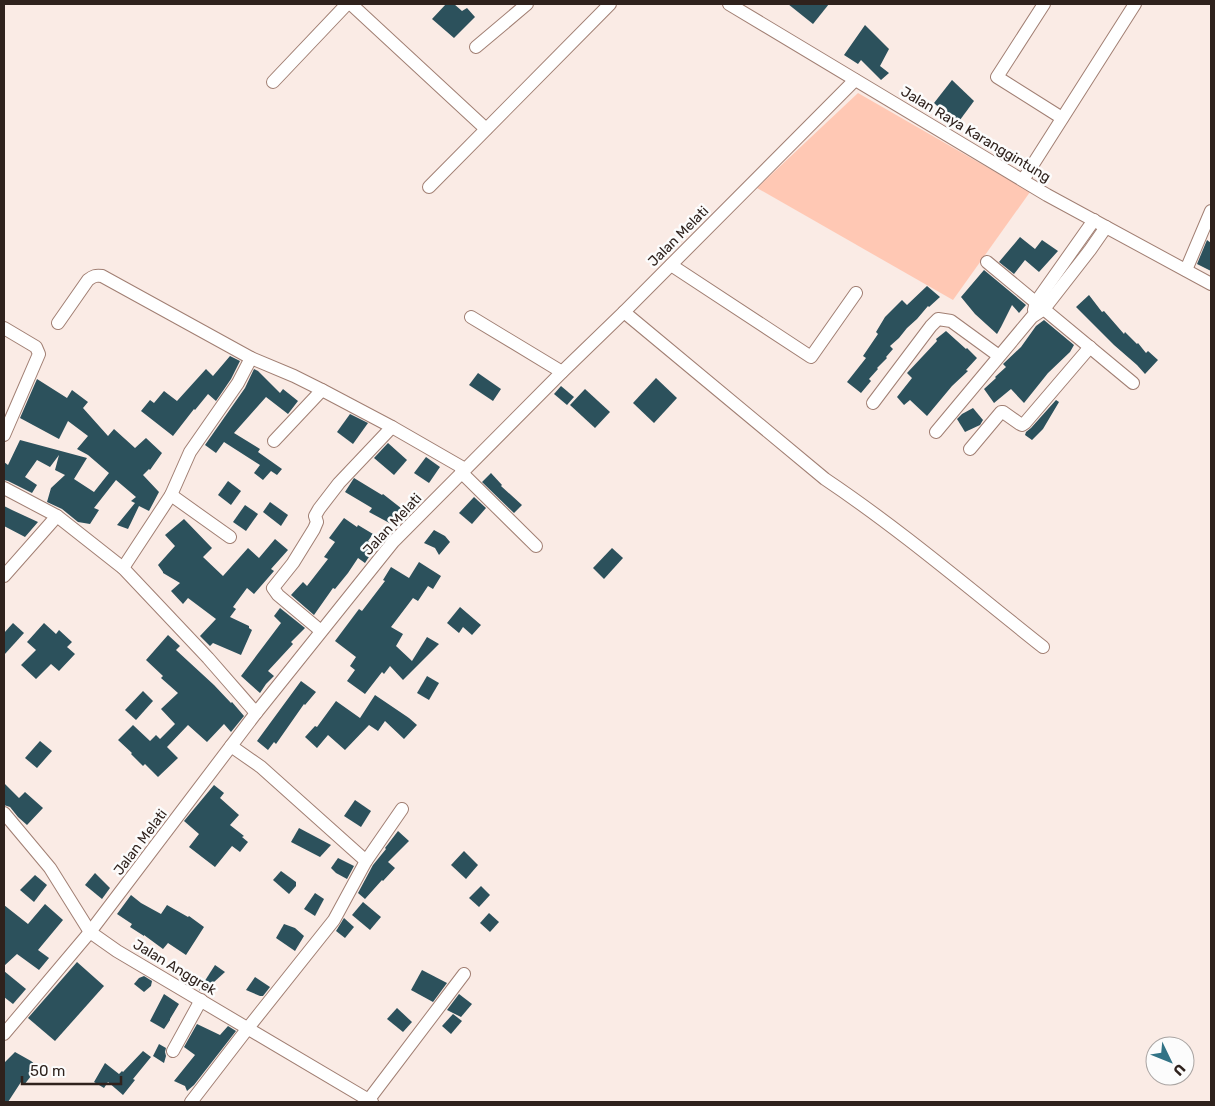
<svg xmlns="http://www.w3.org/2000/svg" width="1215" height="1106" viewBox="0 0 1215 1106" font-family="Rubik,sans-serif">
<rect width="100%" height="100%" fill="#faebe5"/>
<polygon fill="#ffc8b4" points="858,93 1030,192 953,300 757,188"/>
<g fill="#2c515c">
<polygon points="446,4 454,4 462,11 467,8 475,17 454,38 432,19"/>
<polygon points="788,4 829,4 813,24"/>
<polygon points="865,25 889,49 880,66 889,73 881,80 861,60 858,64 844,55"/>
<polygon points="952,80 974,101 957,124 934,103"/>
<polygon points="1020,237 1035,249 1042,240 1058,251 1039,272 1025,260 1014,274 999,262"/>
<polygon points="1207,240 1211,243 1211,271 1197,264"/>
<polygon points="984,270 1026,305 1019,313 1012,305 1001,327 997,334 975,314 961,297"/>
<polygon points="927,286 940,297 929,307 928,306 917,319 907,328 899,338 890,346 893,349 886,357 887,358 877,368 878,369 869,379 871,381 861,393 847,382 866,358 863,356 878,334 876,332 885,317 902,300 907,305"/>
<polygon points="1089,295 1102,312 1104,311 1124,334 1125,332 1137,344 1138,343 1146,353 1148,351 1158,360 1145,374 1137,365 1114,345 1076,307"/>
<polygon points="1044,320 1074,345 1070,352 1048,373 1024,403 1011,389 994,403 984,389 996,378 995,377 1006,367 1003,364 1021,347 1036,326"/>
<polygon points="946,331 966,349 967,348 977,358 966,370 968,371 952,386 927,416 910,400 904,405 897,397 912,378 907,373 937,341 936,339"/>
<polygon points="230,356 240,361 231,379 216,401 208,394 195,410 194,409 173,436 141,411 150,400 154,403 164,391 177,401 206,369 213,376"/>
<polygon points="254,369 258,371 280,393 283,389 298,401 288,414 266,397 234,433 260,449 258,452 282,469 277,475 271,471 263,480 254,473 260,465 224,442 216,453 205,445 245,388"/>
<polygon points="478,373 501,389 493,401 469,385"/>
<polygon points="656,378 677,398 654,423 633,403"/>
<polygon points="37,379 67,398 72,390 88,402 83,408 108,436 114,429 135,448 146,438 162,453 150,470 149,469 143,475 159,492 149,511 139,506 128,529 117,525 135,503 131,501 136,497 116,480 94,508 99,510 90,524 78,522 62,509 47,502 51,488 65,475 55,470 59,455 50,467 37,460 25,477 37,485 32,493 8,481 4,480 4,462 8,465 20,440 87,458 74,479 94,492 109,473 88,455 77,449 88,436 68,421 59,439 20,418"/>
<polygon points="561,386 574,397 567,405 554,394"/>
<polygon points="585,389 610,412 595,428 570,405"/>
<polygon points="1056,400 1059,402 1043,429 1032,440 1025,435 1026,432 1031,428"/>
<polygon points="973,408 983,420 980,425 965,432 957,419 962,414"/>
<polygon points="350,414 368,423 353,444 337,432"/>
<polygon points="388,443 407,460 394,475 374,458"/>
<polygon points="426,457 440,467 429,483 414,473"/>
<polygon points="491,473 502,485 501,486 522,505 514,513 482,482"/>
<polygon points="354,478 382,495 383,494 406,512 395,526 369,512 372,508 345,492"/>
<polygon points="228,481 241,491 231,505 218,495"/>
<polygon points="474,497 486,508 472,524 459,513"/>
<polygon points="270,502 288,515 281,526 263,512"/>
<polygon points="245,505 258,514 246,531 233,522"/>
<polygon points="4,506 12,510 38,522 25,537 4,526"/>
<polygon points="344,518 357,527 358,525 373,534 368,541 376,546 365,563 358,558 348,573 335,589 333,588 314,615 291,595 303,582 307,586 328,559 324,557 335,542 329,538"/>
<polygon points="184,519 212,548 203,557 223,576 248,548 259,558 275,539 288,550 271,569 274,571 254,594 247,588 233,607 236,609 230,617 249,626 249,628 252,630 241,655 213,643 210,646 200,636 216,619 188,598 183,604 171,591 180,583 163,573 163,572 158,565 175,546 165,535"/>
<polygon points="434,530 445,536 450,542 439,555 435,548 424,543"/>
<polygon points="612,548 623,558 604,579 593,568"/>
<polygon points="419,562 441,576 433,589 428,586 418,601 413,598 391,627 403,634 396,646 412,661 427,637 439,644 403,680 390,666 384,674 382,672 365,694 347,681 355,670 350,666 356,657 335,641 359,609 362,611 385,581 383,580 391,567 409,578"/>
<polygon points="460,607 481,625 472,635 463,627 459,633 447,623"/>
<polygon points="280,608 305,628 291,642 293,644 268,671 274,676 266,684 260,693 241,676 281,623 274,616"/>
<polygon points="13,623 24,633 4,655 4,633"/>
<polygon points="44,623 56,634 59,630 72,642 67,647 75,654 59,671 51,664 36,679 21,665 36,650 27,642"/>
<polygon points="168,635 180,646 176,650 214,685 231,703 232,702 244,716 231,732 224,724 207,742 188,725 167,747 178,758 158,777 145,764 143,766 131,754 132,753 118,740 133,725 150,741 156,735 160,739 175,724 161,709 178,693 161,678 163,676 146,660"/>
<polygon points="427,676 439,683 429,700 417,693"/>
<polygon points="301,681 316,692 305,705 304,704 276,744 274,742 268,750 257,741"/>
<polygon points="143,691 153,701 136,720 125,710"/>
<polygon points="375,695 409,718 417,725 404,739 385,721 378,731 369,725 345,750 328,735 317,748 305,737 315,726 317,727 336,701 360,718"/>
<polygon points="40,741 52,751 37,768 25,758"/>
<polygon points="4,783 19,798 25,792 43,808 27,825 18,817 10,807 4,805"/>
<polygon points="214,785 224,793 220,798 239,815 230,825 244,836 242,837 248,842 240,852 232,846 215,867 189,847 199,834 184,821"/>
<polygon points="355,800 371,811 361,827 344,816"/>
<polygon points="299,828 331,845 320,857 291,842"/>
<polygon points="398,831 409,841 388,862 395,868 383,881 382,880 365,899 358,893 373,865 386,849 385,848"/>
<polygon points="464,851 478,865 466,879 451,865"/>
<polygon points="338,858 354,866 347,879 336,873 331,868"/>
<polygon points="281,871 296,882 296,886 289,894 273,880"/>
<polygon points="95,873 110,888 102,899 85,885"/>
<polygon points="35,875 47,885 34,902 20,890"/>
<polygon points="481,886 490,895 479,907 469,898"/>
<polygon points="315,893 324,899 315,916 304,909"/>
<polygon points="131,895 141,903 161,914 167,905 188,917 189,916 204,927 186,955 168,943 163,949 144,935 144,936 130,927 132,924 117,914"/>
<polygon points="363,902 381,917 370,930 352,915"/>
<polygon points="45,904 63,920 38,950 49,958 39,970 17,954 4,966 4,905 28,924"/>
<polygon points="489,913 499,922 490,932 480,923"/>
<polygon points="344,918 354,927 345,938 336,931"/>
<polygon points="284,924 295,928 304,936 295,951 276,938"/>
<polygon points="77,962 104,986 55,1041 28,1018"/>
<polygon points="215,965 225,972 203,992 199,990"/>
<polygon points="422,970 447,983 433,1002 411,990"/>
<polygon points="4,971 26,989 13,1004 4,997"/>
<polygon points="144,976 152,981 151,986 144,992 134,984 139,978"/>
<polygon points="255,977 270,987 263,996 260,996 246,990"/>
<polygon points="164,994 179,1004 170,1019 170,1020 164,1029 150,1021"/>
<polygon points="459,994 472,1004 461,1017 447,1010"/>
<polygon points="397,1008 412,1022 403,1032 387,1019"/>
<polygon points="453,1014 462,1021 451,1034 442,1026"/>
<polygon points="197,1024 220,1035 228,1026 236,1031 194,1085 187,1091 185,1086 174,1081 195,1055 184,1047"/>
<polygon points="159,1044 166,1048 165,1052 166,1056 164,1063 153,1056"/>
<polygon points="143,1051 151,1057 133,1079 135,1080 123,1095 108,1082 104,1088 94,1082 105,1063 119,1074 122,1071 123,1072"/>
<polygon points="15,1052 31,1061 38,1067 24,1085 21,1082 8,1102 4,1102 4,1063"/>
</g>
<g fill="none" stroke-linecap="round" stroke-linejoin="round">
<defs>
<g id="street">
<polyline points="351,4 486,129"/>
<polyline points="729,4 1047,195 1211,284"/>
<polyline points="1044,4 997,77 1062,118"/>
<polyline points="476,47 527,4"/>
<polyline points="273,82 347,4"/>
<polyline points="1023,180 1135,4"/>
<polyline points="429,187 610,4"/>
<polyline points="987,262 1133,383"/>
<polyline points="671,265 811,357 856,293"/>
<polyline points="1186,270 1211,211"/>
<polyline points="1034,310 1036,302 1094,220"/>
<path d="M624,312L825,479C901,530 971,590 1043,647"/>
<polyline points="471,317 562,372"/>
<path d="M58,323L88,280C93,276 96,275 102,276L251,358L294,376L322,390L392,427L465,469"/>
<polyline points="4,328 36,347 39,354 4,435"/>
<polyline points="873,403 931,326 938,319 951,321 999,356"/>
<polyline points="936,432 1032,317 1044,309 1090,250 1106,227"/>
<polyline points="274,441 322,390"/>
<polyline points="970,449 1001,412 1003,412 1020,424 1022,425 1025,423 1090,347"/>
<polyline points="461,472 536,546"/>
<polyline points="4,488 57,516 123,568 208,658 256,713"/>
<polyline points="171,495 230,537"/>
<polyline points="123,568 171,495 190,452 238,383 251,358"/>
<polyline points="4,576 57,516"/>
<polyline points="321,631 278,595 273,588 293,563 314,529 317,522 315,516 319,509 339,483 392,427"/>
<polyline points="231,746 261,767 366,861"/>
<polyline points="4,813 50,868 90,932 117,951 372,1102"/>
<polyline points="4,1034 90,932 256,713 393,542 562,372 624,312 855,80"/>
<polyline points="173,1051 201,1000"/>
<polyline points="191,1102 248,1028 334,920 366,861 402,809"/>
<polyline points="367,1102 464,974"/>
</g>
</defs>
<use href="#street" stroke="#a17f73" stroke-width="14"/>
<use href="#street" stroke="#fff" stroke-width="12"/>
</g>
<g text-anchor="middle" stroke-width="5" stroke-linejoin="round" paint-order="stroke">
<g font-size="14" fill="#2f221d" stroke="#fcfcfc">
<text transform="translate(976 134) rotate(31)" y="5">Jalan Raya Karanggintung</text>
<text transform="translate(678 236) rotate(-45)" y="5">Jalan Melati</text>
<text transform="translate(392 524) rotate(-47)" y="5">Jalan Melati</text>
<text transform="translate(140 842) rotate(-53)" y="5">Jalan Melati</text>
<text transform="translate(175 967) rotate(31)" y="5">Jalan Anggrek</text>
</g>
</g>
<rect width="1215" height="1106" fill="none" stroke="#2f221d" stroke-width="10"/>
<g transform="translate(1170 1061) rotate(133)"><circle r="24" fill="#fcfcfc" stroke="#aaa5a3"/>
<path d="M0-4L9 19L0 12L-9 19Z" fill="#327386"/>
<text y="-8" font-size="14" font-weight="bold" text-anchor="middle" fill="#2f221d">U</text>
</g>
<path d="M22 1076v8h99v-8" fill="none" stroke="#2f221d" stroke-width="2.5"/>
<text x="30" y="1076" font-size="15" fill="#2f221d" stroke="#fcfcfc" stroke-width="4" paint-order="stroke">50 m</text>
</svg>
